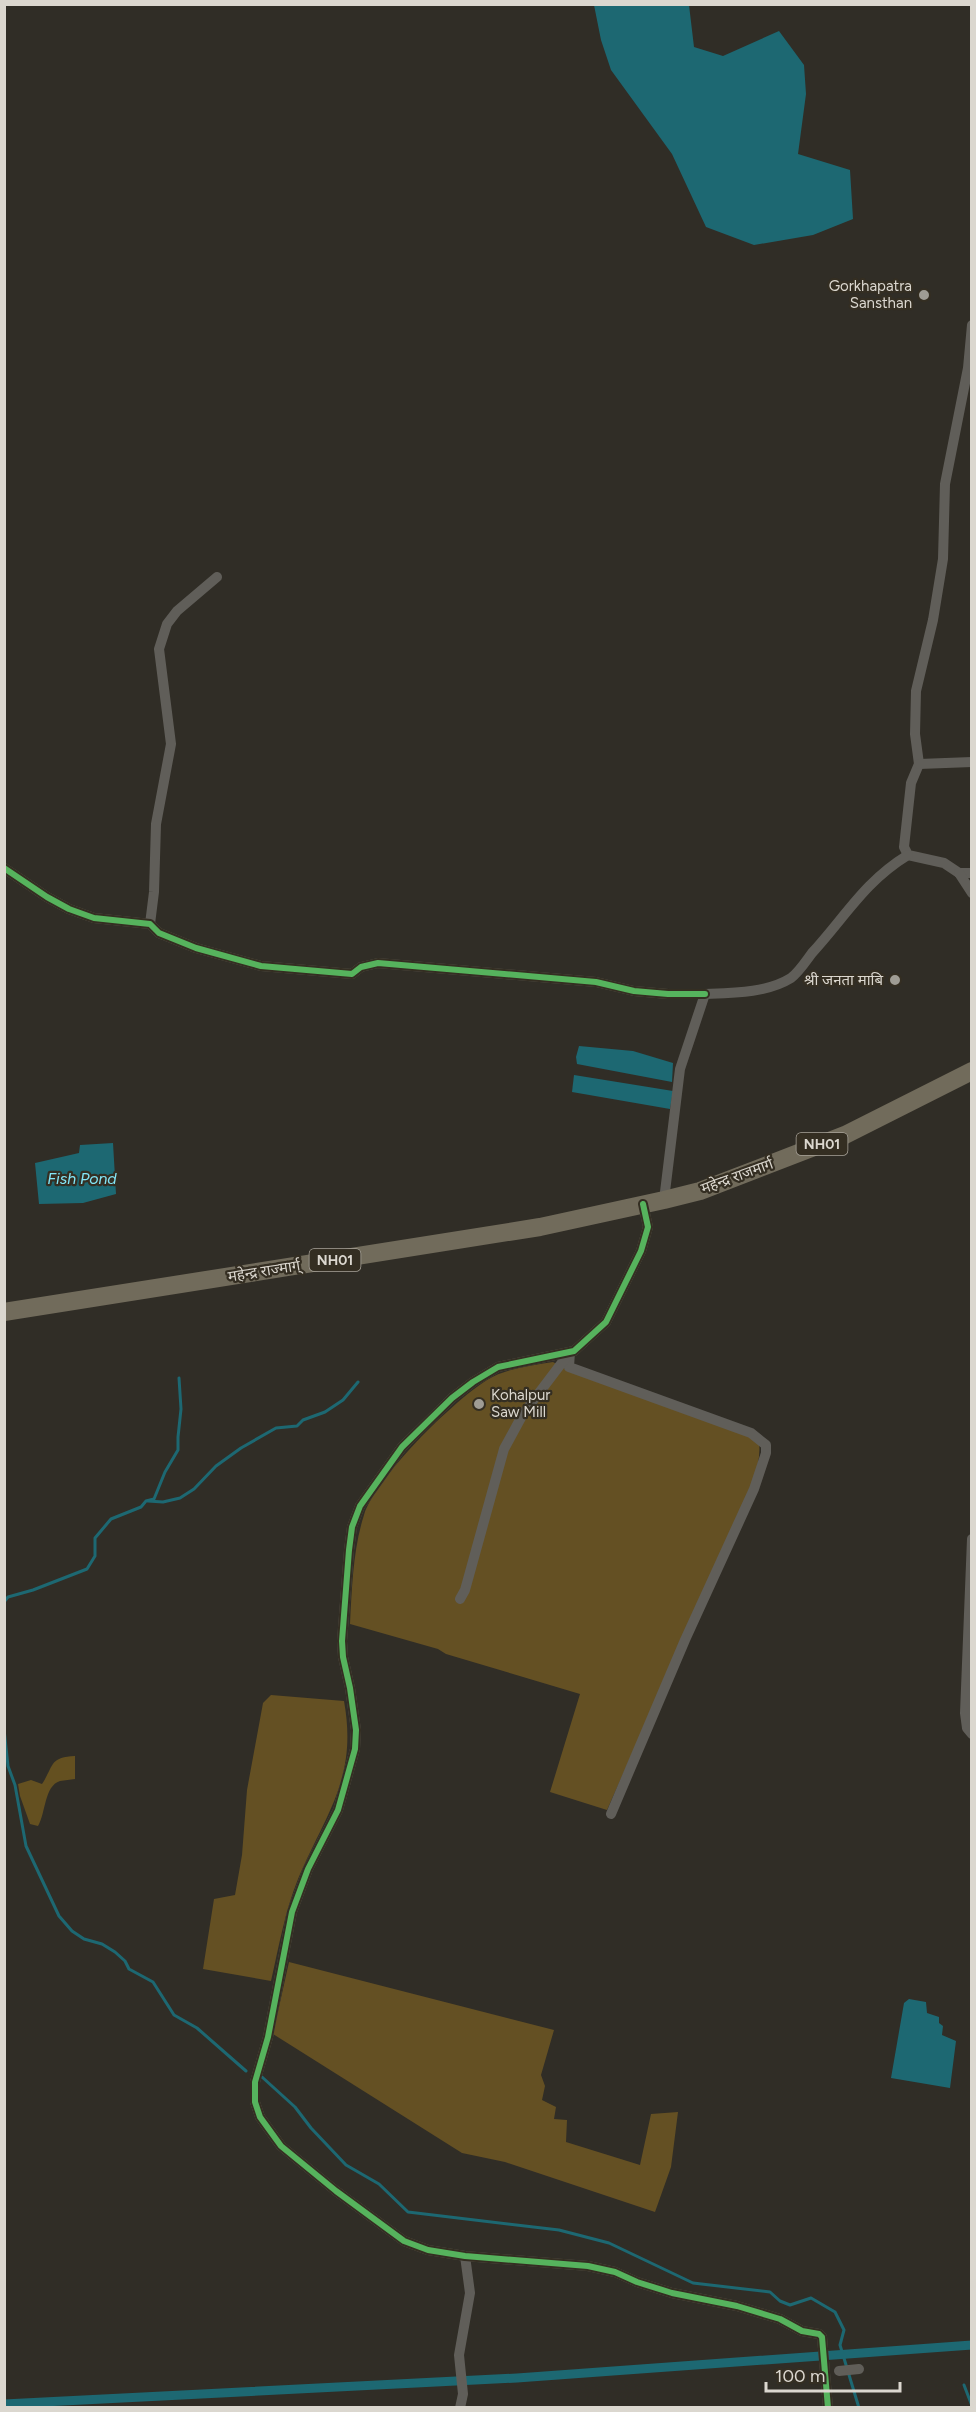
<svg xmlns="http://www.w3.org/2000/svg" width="976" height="2412" viewBox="0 0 976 2412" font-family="Figtree,'Noto Sans Devanagari',sans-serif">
<rect width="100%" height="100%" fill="#302d26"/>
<g fill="#645023">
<path d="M553,1362L569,1371L747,1435L759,1443C762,1465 749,1489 741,1509L607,1810L550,1792L580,1694L446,1654L438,1649L350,1624C352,1588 353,1549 364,1515C376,1477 452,1402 487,1380C506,1368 530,1366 553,1362Z"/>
<path d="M271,1695L344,1701C358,1778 326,1813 298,1879C285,1911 279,1946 271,1981L203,1969L214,1899L235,1895L242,1855L247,1790L263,1703Z"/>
<polygon points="289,1962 554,2030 541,2075 545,2086 542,2100 556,2107 554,2119 567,2120 566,2142 640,2165 651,2114 678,2112 671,2167 655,2212 505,2162 462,2153 273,2034"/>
</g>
<path fill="#645020" d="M75,1756V1779C70,1780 65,1780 60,1781C44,1786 46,1813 38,1826L30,1824L20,1796L18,1784L31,1780L42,1784C54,1766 49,1757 75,1756Z"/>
<g fill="#1d6872">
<polygon points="594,5 689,5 694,47 723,56 779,31 804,65 806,94 798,154 850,170 853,219 813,235 754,245 706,227 672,154 611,70 601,40"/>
<polygon points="579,1046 633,1051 673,1063 672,1082 577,1064 576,1057"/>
<polygon points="574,1075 673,1091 670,1109 572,1092"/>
<polygon points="113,1143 116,1194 83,1203 39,1204 35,1163 79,1153 80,1145"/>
<polygon points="909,1999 926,2002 927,2013 939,2017 939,2023 943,2026 942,2035 956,2041 950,2088 891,2078 904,2003"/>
</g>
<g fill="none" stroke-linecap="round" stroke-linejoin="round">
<g stroke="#1d6872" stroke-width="3">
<polyline points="148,1501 163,1502 180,1498 194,1489 216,1466 241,1448 276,1428 297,1426 303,1420 325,1412 343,1400 358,1382"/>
<polyline points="4,1602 8,1597 33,1590 87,1569 95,1556 95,1538 111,1519 141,1507 146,1501 154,1499 165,1472 178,1450 178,1437 181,1409 179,1378"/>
<polyline points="4,1729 8,1766 15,1785 26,1846 59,1916 72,1931 84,1939 102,1944 115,1952 125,1961 129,1969 153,1982 174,2015 197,2028 246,2071"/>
<polyline points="262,2077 295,2107 311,2128 346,2165 379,2184 408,2212 559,2230 609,2243 693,2283 770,2292 780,2301 790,2305 811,2298 835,2312 844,2330 840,2345 859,2408"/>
<polyline points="964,2385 972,2406"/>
</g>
<polyline stroke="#1d6872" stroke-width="9" points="4,2404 517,2378 972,2345"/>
<g stroke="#605e59" stroke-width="10">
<polyline points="972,325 968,368 945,484 943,559 933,620 916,691 915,734 919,764 911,783 904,847 908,855 944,863 959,873 972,873"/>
<polyline points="919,764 972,762"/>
<polyline points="4,868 47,897 69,909 94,918 150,924 159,933 196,948 261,966 352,974 361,967 378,963 596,982 634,991 668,994 705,994"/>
<polyline points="959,873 972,893"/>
<polyline points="150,924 154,892 156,824 171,744 159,649 167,624 177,611 217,577"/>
<path d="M664,1200L680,1069L705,994C733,993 767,993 791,978C799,972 806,961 812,953C846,916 864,882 908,855"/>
<polyline points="643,1204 648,1227 641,1251 606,1322 574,1351 498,1367 473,1382 452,1398 402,1447 360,1506 352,1527 349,1550 342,1641 343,1657 350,1688 356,1730 355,1749 338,1810 308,1869 292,1912 268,2037 255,2082 255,2102 260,2117 281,2146 336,2191 404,2241 428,2250 465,2256 588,2266 615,2272 637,2282 672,2293 737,2306 780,2319 802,2331 819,2334 822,2337 828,2408"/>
<polyline points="570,1352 569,1367 751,1433 766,1445 766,1453 754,1489 685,1640 611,1814"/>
<polyline points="972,1539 965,1713 967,1728 972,1734"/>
<polyline points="460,1599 465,1590 504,1449 523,1414 570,1352"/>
<polyline points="839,2371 859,2369"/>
<polyline points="460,2408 463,2394 459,2355 470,2293 465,2256"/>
</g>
<polyline stroke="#716b5b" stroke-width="18" points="4,1312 540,1227 664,1200 700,1191 845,1135 972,1071"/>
<defs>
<g id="cycleway">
<polyline points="4,868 47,897 69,909 94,918 150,924 159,933 196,948 261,966 352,974 361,967 378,963 596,982 634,991 668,994 705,994"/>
<polyline points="643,1204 648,1227 641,1251 606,1322 574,1351 498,1367 473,1382 452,1398 402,1447 360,1506 352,1527 349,1550 342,1641 343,1657 350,1688 356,1730 355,1749 338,1810 308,1869 292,1912 268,2037 255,2082 255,2102 260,2117 281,2146 336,2191 404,2241 428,2250 465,2256 588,2266 615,2272 637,2282 672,2293 737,2306 780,2319 802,2331 819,2334 822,2337 828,2408"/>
</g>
</defs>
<use href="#cycleway" stroke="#342e22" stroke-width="10"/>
<use href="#cycleway" stroke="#56b35d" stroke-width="6"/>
</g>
<g fill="#9f9c94" stroke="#342e22" stroke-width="2">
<circle cx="924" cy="295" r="6"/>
<circle cx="895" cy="980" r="6"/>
<circle cx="479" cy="1404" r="6"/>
</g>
<g text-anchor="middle" stroke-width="4.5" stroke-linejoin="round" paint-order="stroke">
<g fill="#342e22" stroke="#a9a49b" stroke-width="1.5">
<rect x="796.5" y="1133" width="51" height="22" rx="4.5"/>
<rect x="309.5" y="1249" width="51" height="22" rx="4.5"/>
</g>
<g font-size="14" font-weight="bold" fill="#dbd7cf">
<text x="822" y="1149">NH01</text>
<text x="335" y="1265">NH01</text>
</g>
<g font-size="15" fill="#dbd7cf" stroke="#342e22" text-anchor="end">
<text x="912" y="291">Gorkhapatra<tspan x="912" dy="17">Sansthan</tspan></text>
<text x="883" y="985">श्री जनता माबि</text>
<text x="491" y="1400" text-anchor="start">Kohalpur<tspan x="491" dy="17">Saw Mill</tspan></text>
</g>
<g font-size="15" fill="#dbd7cf" stroke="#342e22">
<text transform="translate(737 1176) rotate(-20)" y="5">महेन्द्र राजमार्ग</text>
<text transform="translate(264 1271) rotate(-9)" y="5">महेन्द्र राज्मार्ग्</text>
</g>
<g font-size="16" font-style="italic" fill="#83e5f6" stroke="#342e22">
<text x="82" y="1184">Fish Pond</text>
</g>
</g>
<rect width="976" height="2412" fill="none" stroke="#dbd7cf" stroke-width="12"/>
<path d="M766 2382v9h134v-9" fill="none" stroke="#dbd7cf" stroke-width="3"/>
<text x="775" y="2382" font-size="18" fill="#dbd7cf" stroke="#342e22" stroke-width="4.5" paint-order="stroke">100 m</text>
</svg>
